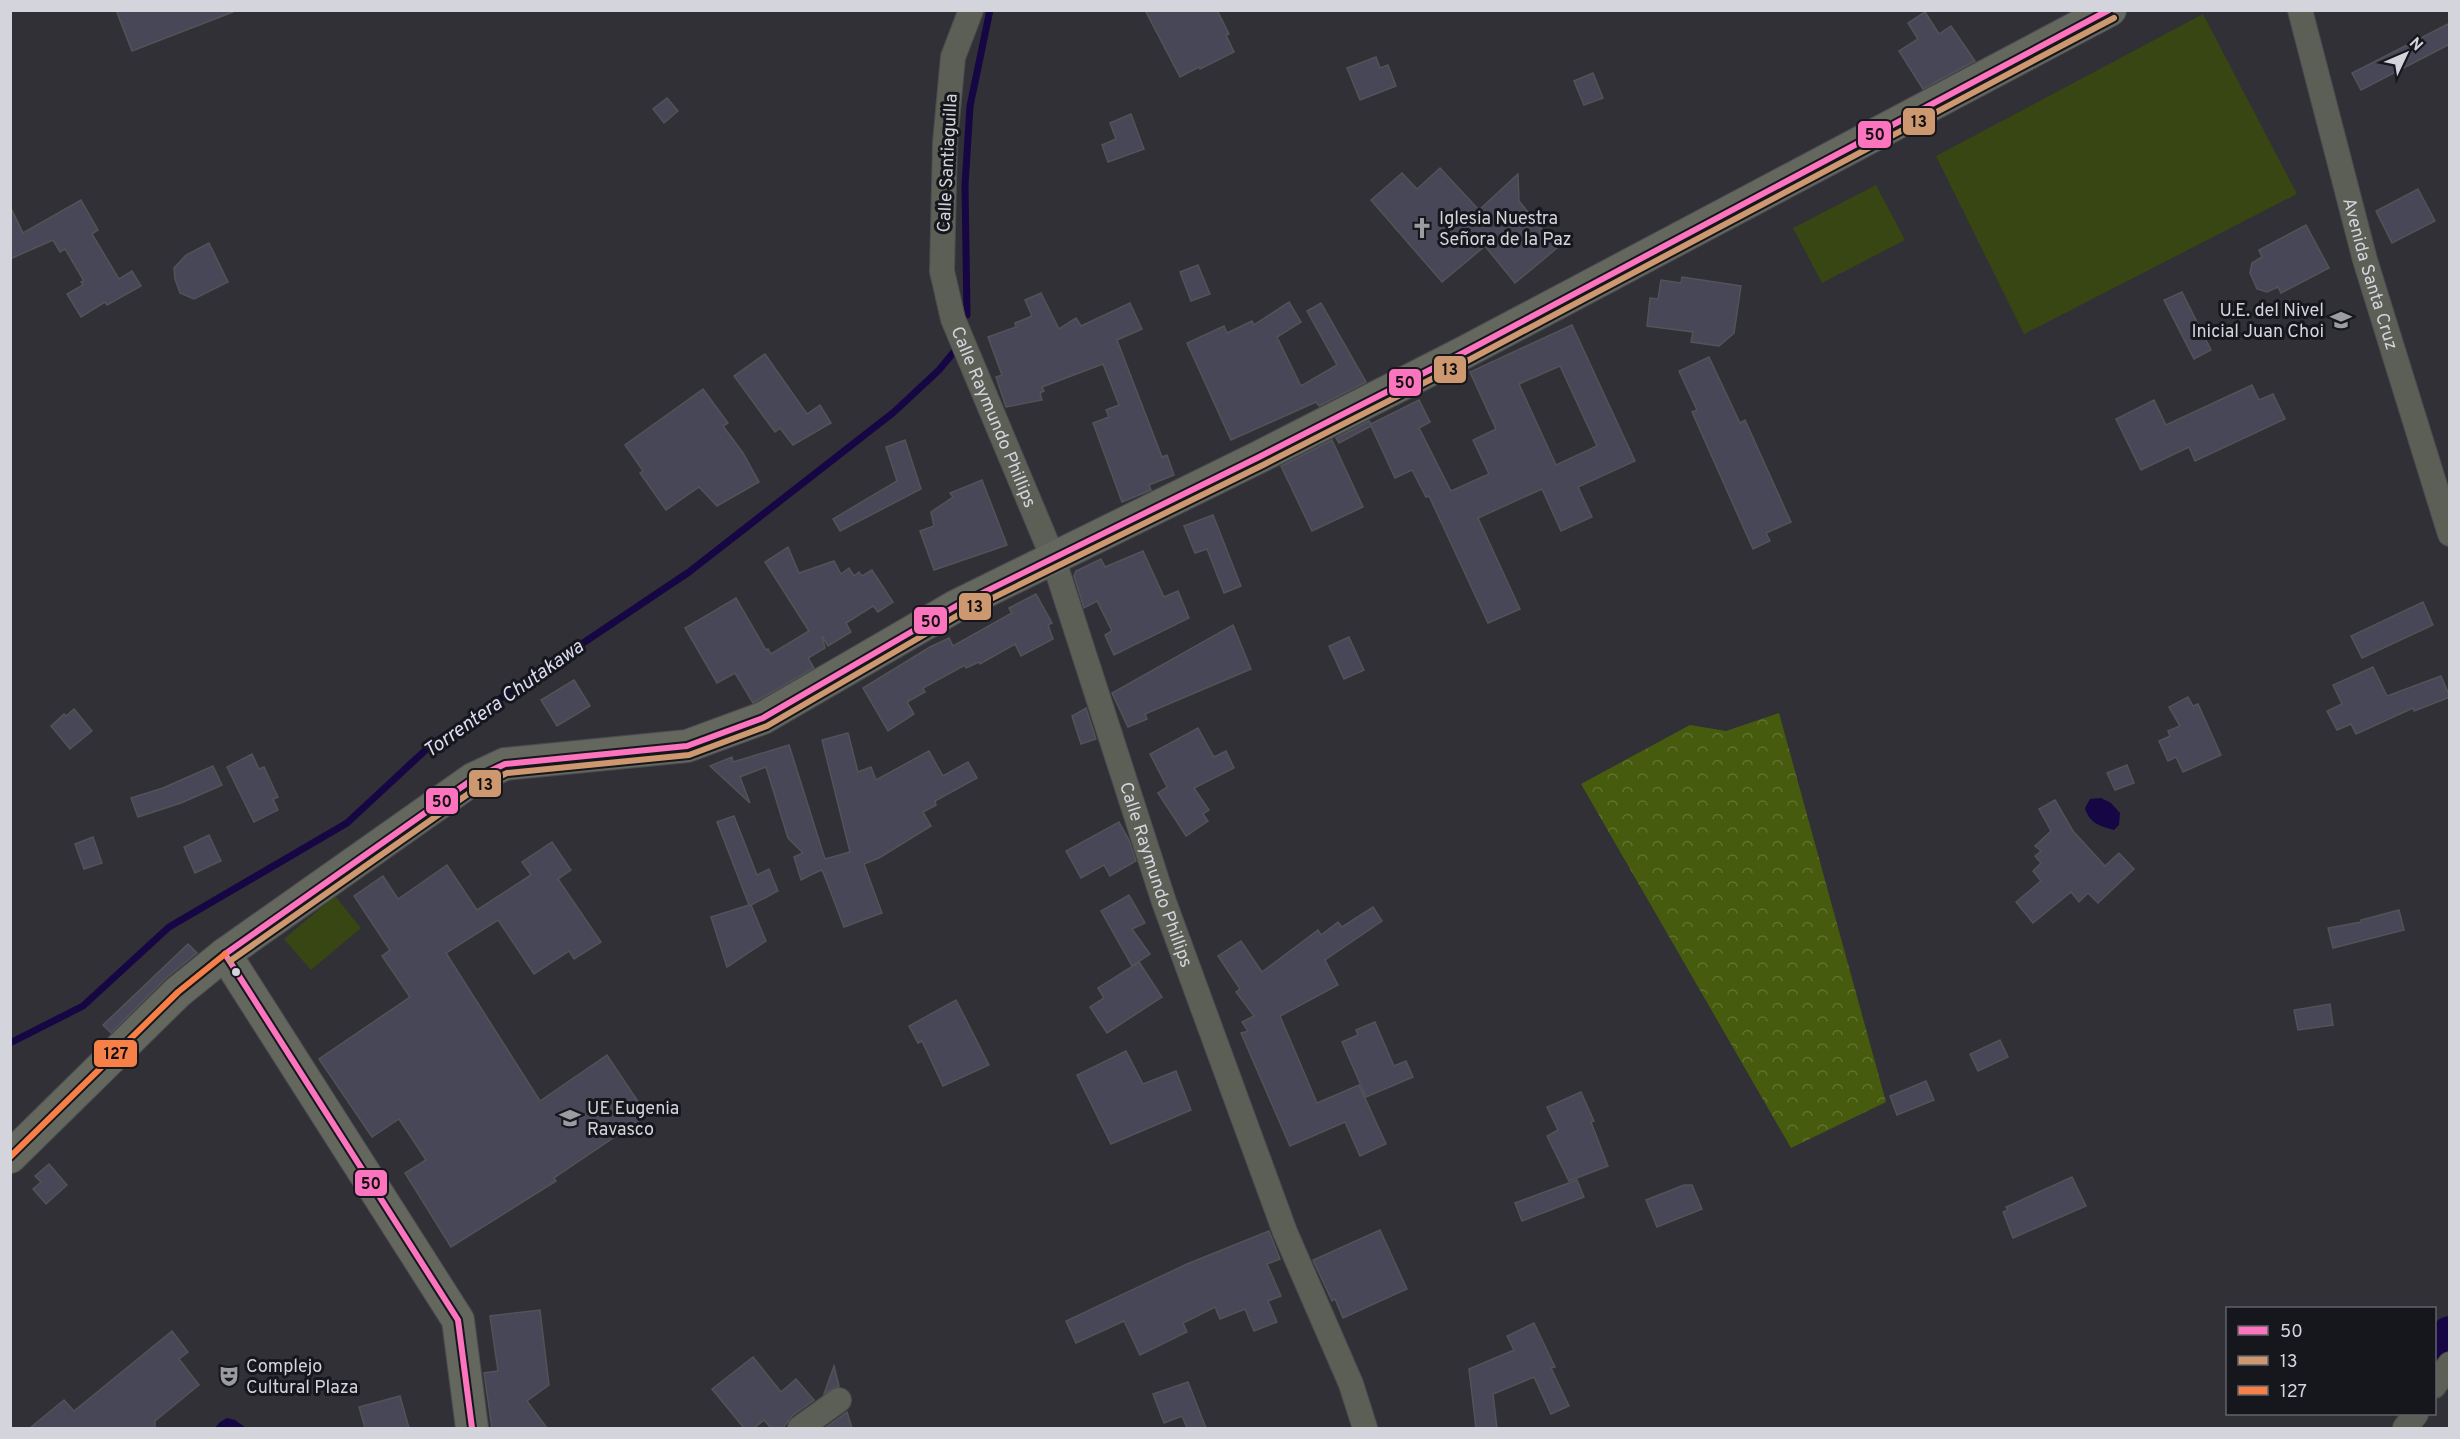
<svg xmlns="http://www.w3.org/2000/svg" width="2460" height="1439" viewBox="0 0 2460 1439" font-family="Overpass,sans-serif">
<defs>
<pattern id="forest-crowns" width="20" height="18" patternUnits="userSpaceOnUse" patternTransform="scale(1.5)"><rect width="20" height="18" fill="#465b0d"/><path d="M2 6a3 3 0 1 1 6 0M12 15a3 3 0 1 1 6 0" fill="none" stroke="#607230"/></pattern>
</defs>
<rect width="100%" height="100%" fill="#303036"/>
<polygon fill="url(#forest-crowns)" points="1779,713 1886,1102 1791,1148 1581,784 1690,725 1726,731"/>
<g fill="#374613">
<polygon points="2203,14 2297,194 2024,334 1936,156"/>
<polygon points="1876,185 1905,240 1822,283 1793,228"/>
<polygon points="335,896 361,928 311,970 284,939"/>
</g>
<g fill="#160644">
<path d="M2101,798L2111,803L2120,813L2119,825L2114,830C2100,826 2089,823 2085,808L2090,799Z"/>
<polygon points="227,1418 235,1420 246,1428 215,1428 220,1422"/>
</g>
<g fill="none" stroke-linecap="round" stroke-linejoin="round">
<g stroke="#160644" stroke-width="7">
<polyline points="967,315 965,185 970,106 990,10"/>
<polyline points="10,1043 83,1006 169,927 347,823 431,745 689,572 894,412 939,370 953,353"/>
</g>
<polyline stroke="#160644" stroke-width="40" points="2434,1360 2450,1336"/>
</g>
<g fill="#484757" stroke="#525357" stroke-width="1.5" fill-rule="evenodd">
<polygon points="116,10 233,10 233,12 132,51"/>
<polygon points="1145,10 1217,10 1229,34 1226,35 1234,52 1200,69 1199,67 1180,77"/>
<polygon points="1925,12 1939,34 1951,26 1975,61 1923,89 1899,51 1918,39 1908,23"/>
<polygon points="2450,23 2450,44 2361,90 2352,73"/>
<polygon points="1376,57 1380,68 1388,65 1396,86 1360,100 1347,68"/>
<polygon points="1593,73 1603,98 1584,105 1574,81"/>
<polygon points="667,98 678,111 664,123 653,109"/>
<polygon points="1131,114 1144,149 1108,162 1102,145 1116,139 1110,123"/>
<polygon points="1440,168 1479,210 1518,174 1519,201 1557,248 1515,283 1485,246 1442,282 1371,200 1402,173 1417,189"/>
<polygon points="2418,189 2435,221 2392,243 2376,211"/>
<polygon points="81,200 98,230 92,234 119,279 132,271 141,286 107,305 105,302 81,317 67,294 83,285 81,282 84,281 65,249 60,252 53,240 10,259 10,206 23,233"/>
<polygon points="2306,225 2329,268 2281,293 2278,287 2267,292 2257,289 2250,273 2252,263 2262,257 2259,250"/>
<polygon points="209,243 228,282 194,299 180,293 175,279 174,268 186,255"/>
<polygon points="1198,265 1210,294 1191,301 1180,272"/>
<polygon points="1682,277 1741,286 1734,333 1719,346 1691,342 1693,332 1647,326 1650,298 1658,299 1661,280 1681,283"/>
<polygon points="2182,292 2211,350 2194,359 2164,300"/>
<polygon points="1041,293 1059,329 1076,318 1081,326 1130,303 1142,329 1117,340 1162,457 1167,455 1174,475 1149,485 1151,490 1122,502 1093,423 1109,417 1106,410 1119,405 1103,364 1042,387 1044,391 1040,393 1042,400 1006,407 996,377 1002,375 988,337 1016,327 1015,323 1032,316 1025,300"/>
<polygon points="1289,302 1301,322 1277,337 1301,386 1337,365 1307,311 1321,303 1366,382 1319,406 1316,402 1231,440 1187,343 1224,326 1227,333 1252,321 1254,325"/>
<path d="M1572,325L1635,461L1578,487L1592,517L1561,531L1542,489L1478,518L1520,609L1488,623L1429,496L1426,497L1412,470L1395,478L1371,426L1339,443L1336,438L1369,421L1371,424L1419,400L1430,422L1419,428L1451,491L1489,474L1473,440L1496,429L1470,372ZM1560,366L1597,446L1556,465L1519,384Z"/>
<polygon points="765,354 807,414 820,405 831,423 793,445 780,428 775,432 734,376"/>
<polygon points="1709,357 1740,423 1745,420 1791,522 1766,533 1770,541 1753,549 1692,412 1697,410 1679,371"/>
<polygon points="2252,385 2259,400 2273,394 2285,419 2195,461 2189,447 2141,470 2116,419 2154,400 2166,425"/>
<polygon points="703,389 728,423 723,426 743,453 759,482 717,506 699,487 666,510 640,473 643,471 625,445"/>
<polygon points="905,440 921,489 840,531 833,519 897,481 886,447"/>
<polygon points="1332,440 1363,507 1312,531 1281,466"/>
<polygon points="982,480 1007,545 934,570 920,531 934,526 931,512 953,497 950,493"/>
<polygon points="1213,515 1241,586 1224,593 1207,549 1195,553 1184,526"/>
<polygon points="788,547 799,573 834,561 841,574 849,568 854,576 859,572 862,576 872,570 893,602 878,612 873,606 846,623 851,632 828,646 822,636 825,648 808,658 814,668 753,703 735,673 717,683 685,628 736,598 766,650 768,649 771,654 809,631 765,562"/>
<polygon points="1143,551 1164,597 1178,591 1189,618 1114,655 1105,635 1112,631 1097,601 1084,608 1074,576 1076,571 1101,559 1105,567"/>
<polygon points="1036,594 1052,623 1048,625 1053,639 1021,656 1015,644 980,664 979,662 966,668 965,665 923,688 925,692 907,702 914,714 888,731 863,688 930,647 949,638 953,646 1012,613 1009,608"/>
<polygon points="2423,602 2433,625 2362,658 2351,636"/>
<polygon points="1233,625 1251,669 1145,714 1147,719 1128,727 1112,693"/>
<polygon points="1349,637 1364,670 1344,679 1329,646"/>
<polygon points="2373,667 2387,696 2441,676 2450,697 2414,711 2413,708 2356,734 2351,724 2337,730 2327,711 2342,704 2333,685"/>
<polygon points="574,680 590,706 557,726 541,700"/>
<polygon points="2188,697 2193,706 2198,704 2221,755 2183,772 2176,757 2168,761 2159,741 2170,736 2168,731 2180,726 2169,707"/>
<polygon points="1086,708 1096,739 1081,744 1072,716"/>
<polygon points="74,709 92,731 70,749 51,726 64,714 66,716"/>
<polygon points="1198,728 1214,757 1226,751 1234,768 1194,788 1209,810 1203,814 1208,821 1186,836 1158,793 1167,787 1150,754"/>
<polygon points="848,733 858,772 871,767 876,780 929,751 943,776 968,762 977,778 935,801 936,805 923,812 931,826 879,858 864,864 882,913 844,927 823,872 821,870 801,880 794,857 803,853 788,838 766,767 740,777 750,803 710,766 732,757 733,762 789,745 825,859 850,852 822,740"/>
<polygon points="252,754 259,769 264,767 278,797 273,799 278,810 254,822 227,767"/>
<polygon points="2127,765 2134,783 2115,790 2107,773"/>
<polygon points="213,766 222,785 181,803 138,817 131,798 163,788"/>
<polygon points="2055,800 2073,831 2105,866 2119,853 2134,869 2098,903 2088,893 2079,902 2071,892 2033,923 2016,902 2041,881 2033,871 2041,863 2035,856 2041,851 2035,846 2051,831 2039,809"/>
<polygon points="734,816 757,875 769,869 778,891 751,905 766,941 727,967 711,917 749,905 717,822"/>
<polygon points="1119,822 1129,840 1136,861 1110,876 1104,865 1081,878 1066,851"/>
<polygon points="209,835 221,861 195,873 184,847"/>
<polygon points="93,837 102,863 84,869 75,844"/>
<polygon points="552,842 571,870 558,879 601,942 574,959 569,951 534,974 498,920 446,953 540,1101 607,1055 647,1115 554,1178 556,1181 451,1247 405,1173 426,1160 399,1119 372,1137 319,1059 410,997 382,956 390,950 354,896 383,876 398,899 447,865 477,910 531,875 522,862"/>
<polygon points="1129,895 1145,923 1132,929 1150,954 1132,966 1101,911"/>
<polygon points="1373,907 1382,921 1325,960 1338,985 1280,1016 1317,1103 1359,1085 1386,1144 1360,1156 1345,1122 1290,1146 1241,1033 1248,1031 1242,1022 1254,1016 1236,992 1240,989 1218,956 1241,941 1262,972 1318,930 1321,935 1338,922 1342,927"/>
<polygon points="2399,910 2404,930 2333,948 2328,928 2361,922 2361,920"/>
<polygon points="188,944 197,953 165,979 111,1033 103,1025"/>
<polygon points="1139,962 1162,997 1107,1033 1090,1007 1104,998 1098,988"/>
<polygon points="956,1000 989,1065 943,1086 922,1041 918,1043 909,1026"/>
<polygon points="2330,1004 2333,1025 2298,1030 2294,1010"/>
<polygon points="1375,1022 1394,1066 1406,1061 1413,1077 1366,1097 1342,1042 1358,1035 1356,1030"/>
<polygon points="2000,1040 2008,1057 1978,1071 1970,1054"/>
<polygon points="1126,1051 1143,1084 1176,1071 1191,1110 1111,1144 1077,1075"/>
<polygon points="1926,1081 1934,1100 1897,1115 1890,1096"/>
<polygon points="1581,1092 1594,1121 1591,1122 1608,1166 1569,1181 1547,1136 1558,1130 1547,1107"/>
<polygon points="49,1164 67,1185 46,1204 33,1189 41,1182 35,1176"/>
<polygon points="2072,1177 2086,1206 2013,1238 2003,1212 2008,1210 2006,1207"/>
<polygon points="1577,1180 1584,1197 1522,1221 1515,1203"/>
<polygon points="1684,1185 1692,1185 1702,1209 1657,1227 1646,1200"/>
<polygon points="1380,1230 1407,1289 1343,1318 1335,1299 1332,1301 1313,1260"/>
<polygon points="1269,1231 1280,1259 1267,1264 1281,1296 1268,1301 1277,1322 1254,1331 1245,1309 1220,1319 1215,1307 1183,1323 1187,1332 1140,1355 1124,1321 1076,1343 1066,1321 1187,1264"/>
<polygon points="540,1310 549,1385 527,1401 547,1428 492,1428 484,1373 498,1371 490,1316"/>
<polygon points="1534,1323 1555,1367 1551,1368 1569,1406 1551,1414 1534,1377 1493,1394 1497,1428 1476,1428 1469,1369 1514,1350 1507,1336"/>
<polygon points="172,1331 188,1352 179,1359 199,1385 155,1421 155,1428 30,1428 64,1400 74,1411"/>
<polygon points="753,1357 781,1392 796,1379 814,1400 792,1416 783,1428 771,1428 764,1420 754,1428 744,1428 712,1389"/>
<polygon points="834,1366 839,1386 824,1394"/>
<polygon points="1188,1382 1206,1428 1187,1428 1182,1416 1164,1423 1153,1394"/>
<polygon points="400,1396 409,1428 365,1428 359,1407"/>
<polygon points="847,1412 852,1428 825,1428"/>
</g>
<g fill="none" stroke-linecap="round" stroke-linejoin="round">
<defs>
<g id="minor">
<path id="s1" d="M971,10L953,57L945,143L942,271L953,319L1053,558L1164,902L1285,1232L1351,1384L1365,1428"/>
<path id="s2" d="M2300,10L2365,260L2450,534"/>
<polyline points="2434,1386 2450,1364"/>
<polyline points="800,1428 839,1400"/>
<polyline points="2405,1428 2416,1414"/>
</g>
<g id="major">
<polyline points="225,954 458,1320 472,1428"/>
<polyline points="10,1157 178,992 225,954 473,779 505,764 687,746 763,718 956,606 1259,457 1463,353 2110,10"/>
</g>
</defs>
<use href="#minor" stroke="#4b4b50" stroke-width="26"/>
<use href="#major" stroke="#4b4b50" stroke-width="34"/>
<use href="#minor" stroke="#5b5f56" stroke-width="24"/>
<use href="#major" stroke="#63675d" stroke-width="32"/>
<defs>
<g id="bus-1">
<polyline points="225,954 473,779 505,764 687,746 763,718 956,606 1259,457 1463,353 2109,10"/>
<polyline points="225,954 458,1320 472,1428"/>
</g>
<polyline id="bus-2" points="230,961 478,787 507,773 689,755 767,726 960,614 1263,465 1467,361 2114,18"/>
<polyline id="bus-3" points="10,1157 178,992 225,954"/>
</defs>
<use href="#bus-1" stroke="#16171c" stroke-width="10"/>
<use href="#bus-2" stroke="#16171c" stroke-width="10"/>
<use href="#bus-3" stroke="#16171c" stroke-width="10"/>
<use href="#bus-1" stroke="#fc73be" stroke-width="6"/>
<use href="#bus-2" stroke="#cd976f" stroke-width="6"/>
<use href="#bus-3" stroke="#f78048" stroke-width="6"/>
</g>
<defs>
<symbol id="church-bare" viewBox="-9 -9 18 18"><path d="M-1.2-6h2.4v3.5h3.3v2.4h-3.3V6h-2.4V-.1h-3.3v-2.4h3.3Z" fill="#9b9ba2" stroke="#16171c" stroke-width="2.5" paint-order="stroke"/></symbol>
<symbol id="school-bare" viewBox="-9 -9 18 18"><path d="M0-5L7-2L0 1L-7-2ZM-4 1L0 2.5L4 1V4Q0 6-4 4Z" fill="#9b9ba2" stroke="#16171c" stroke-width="2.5" paint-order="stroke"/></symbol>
<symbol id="theatre-bare" viewBox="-9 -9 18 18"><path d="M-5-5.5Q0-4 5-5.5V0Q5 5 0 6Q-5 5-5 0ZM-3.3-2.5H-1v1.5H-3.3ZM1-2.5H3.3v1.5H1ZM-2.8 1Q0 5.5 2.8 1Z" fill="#9b9ba2" stroke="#16171c" stroke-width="2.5" paint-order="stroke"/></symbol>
</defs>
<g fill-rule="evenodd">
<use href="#church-bare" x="1407" y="213" width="30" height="30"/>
<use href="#school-bare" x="2326" y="305" width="30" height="30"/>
<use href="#school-bare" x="555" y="1103" width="30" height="30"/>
<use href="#theatre-bare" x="214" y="1361" width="30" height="30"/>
</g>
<circle fill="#d4d4dc" stroke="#16171c" stroke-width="2" cx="236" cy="972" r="5"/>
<g text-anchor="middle" stroke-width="6" stroke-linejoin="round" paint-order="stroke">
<g font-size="18" fill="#d4d4dc" stroke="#16171c">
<text transform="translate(947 163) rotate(-87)" y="6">Calle Santiaguilla</text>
<text dy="6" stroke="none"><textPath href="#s2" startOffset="273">Avenida Santa Cruz</textPath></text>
<text dy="6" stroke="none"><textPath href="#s1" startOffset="420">Calle Raymundo Phillips</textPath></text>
<text dy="6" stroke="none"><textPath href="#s1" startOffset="906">Calle Raymundo Phillips</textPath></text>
</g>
<g font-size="18" fill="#d4d4dc" stroke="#16171c" text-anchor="start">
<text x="1439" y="224">Iglesia Nuestra<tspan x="1439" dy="21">Señora de la Paz</tspan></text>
<text x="2324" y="316" text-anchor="end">U.E. del Nivel<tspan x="2324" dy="21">Inicial Juan Choi</tspan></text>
<text x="587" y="1114">UE Eugenia<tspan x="587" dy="21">Ravasco</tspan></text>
<text x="246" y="1372">Complejo<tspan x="246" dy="21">Cultural Plaza</tspan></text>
</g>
<g font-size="20" font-style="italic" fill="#dadbf0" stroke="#16171c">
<text transform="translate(503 698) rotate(-35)" y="7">Torrentera Chutakawa</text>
</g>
</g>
<g stroke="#16171c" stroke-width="2">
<rect x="1902" y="107" width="34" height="29" rx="6" fill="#cd976f"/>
<rect x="1857" y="120" width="35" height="29" rx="6" fill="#fc73be"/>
<rect x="1433" y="355" width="34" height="29" rx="6" fill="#cd976f"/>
<rect x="1388" y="368" width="34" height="29" rx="6" fill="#fc73be"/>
<rect x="958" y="592" width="34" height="29" rx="6" fill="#cd976f"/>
<rect x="913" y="606" width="35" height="29" rx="6" fill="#fc73be"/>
<rect x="468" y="769" width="34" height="29" rx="6" fill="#cd976f"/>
<rect x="425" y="787" width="34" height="28" rx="6" fill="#fc73be"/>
<rect x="93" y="1039" width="45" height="29" rx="6" fill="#f78048"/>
<rect x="354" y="1169" width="34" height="28" rx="6" fill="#fc73be"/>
</g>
<g font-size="16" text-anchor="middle" font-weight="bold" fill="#111">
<text x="1919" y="127">13</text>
<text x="1875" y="140">50</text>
<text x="1450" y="375">13</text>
<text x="1405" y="388">50</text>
<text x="975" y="612">13</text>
<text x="931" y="627">50</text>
<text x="485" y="790">13</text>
<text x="442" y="807">50</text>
<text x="116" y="1059">127</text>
<text x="371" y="1189">50</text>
</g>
<rect width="2460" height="1439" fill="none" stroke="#d4d4dc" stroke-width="24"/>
<rect x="2226" y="1307" width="210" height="108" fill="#16171c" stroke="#626369" stroke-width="1.5"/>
<rect x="2238" y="1326" width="30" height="9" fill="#fc73be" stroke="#626369" stroke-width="1.5"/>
<text x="2280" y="1337" font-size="18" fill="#d4d4dc">50</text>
<rect x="2238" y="1356" width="30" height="9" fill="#cd976f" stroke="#626369" stroke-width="1.5"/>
<text x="2280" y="1367" font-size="18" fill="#d4d4dc">13</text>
<rect x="2238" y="1386" width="30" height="9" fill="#f78048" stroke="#626369" stroke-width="1.5"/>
<text x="2280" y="1397" font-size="18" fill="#d4d4dc">127</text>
<g transform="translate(2406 54) rotate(46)" stroke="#16171c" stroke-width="4.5" paint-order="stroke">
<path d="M0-4.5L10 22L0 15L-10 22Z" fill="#d4d4dc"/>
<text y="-9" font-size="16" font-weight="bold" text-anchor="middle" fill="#d4d4dc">N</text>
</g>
</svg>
